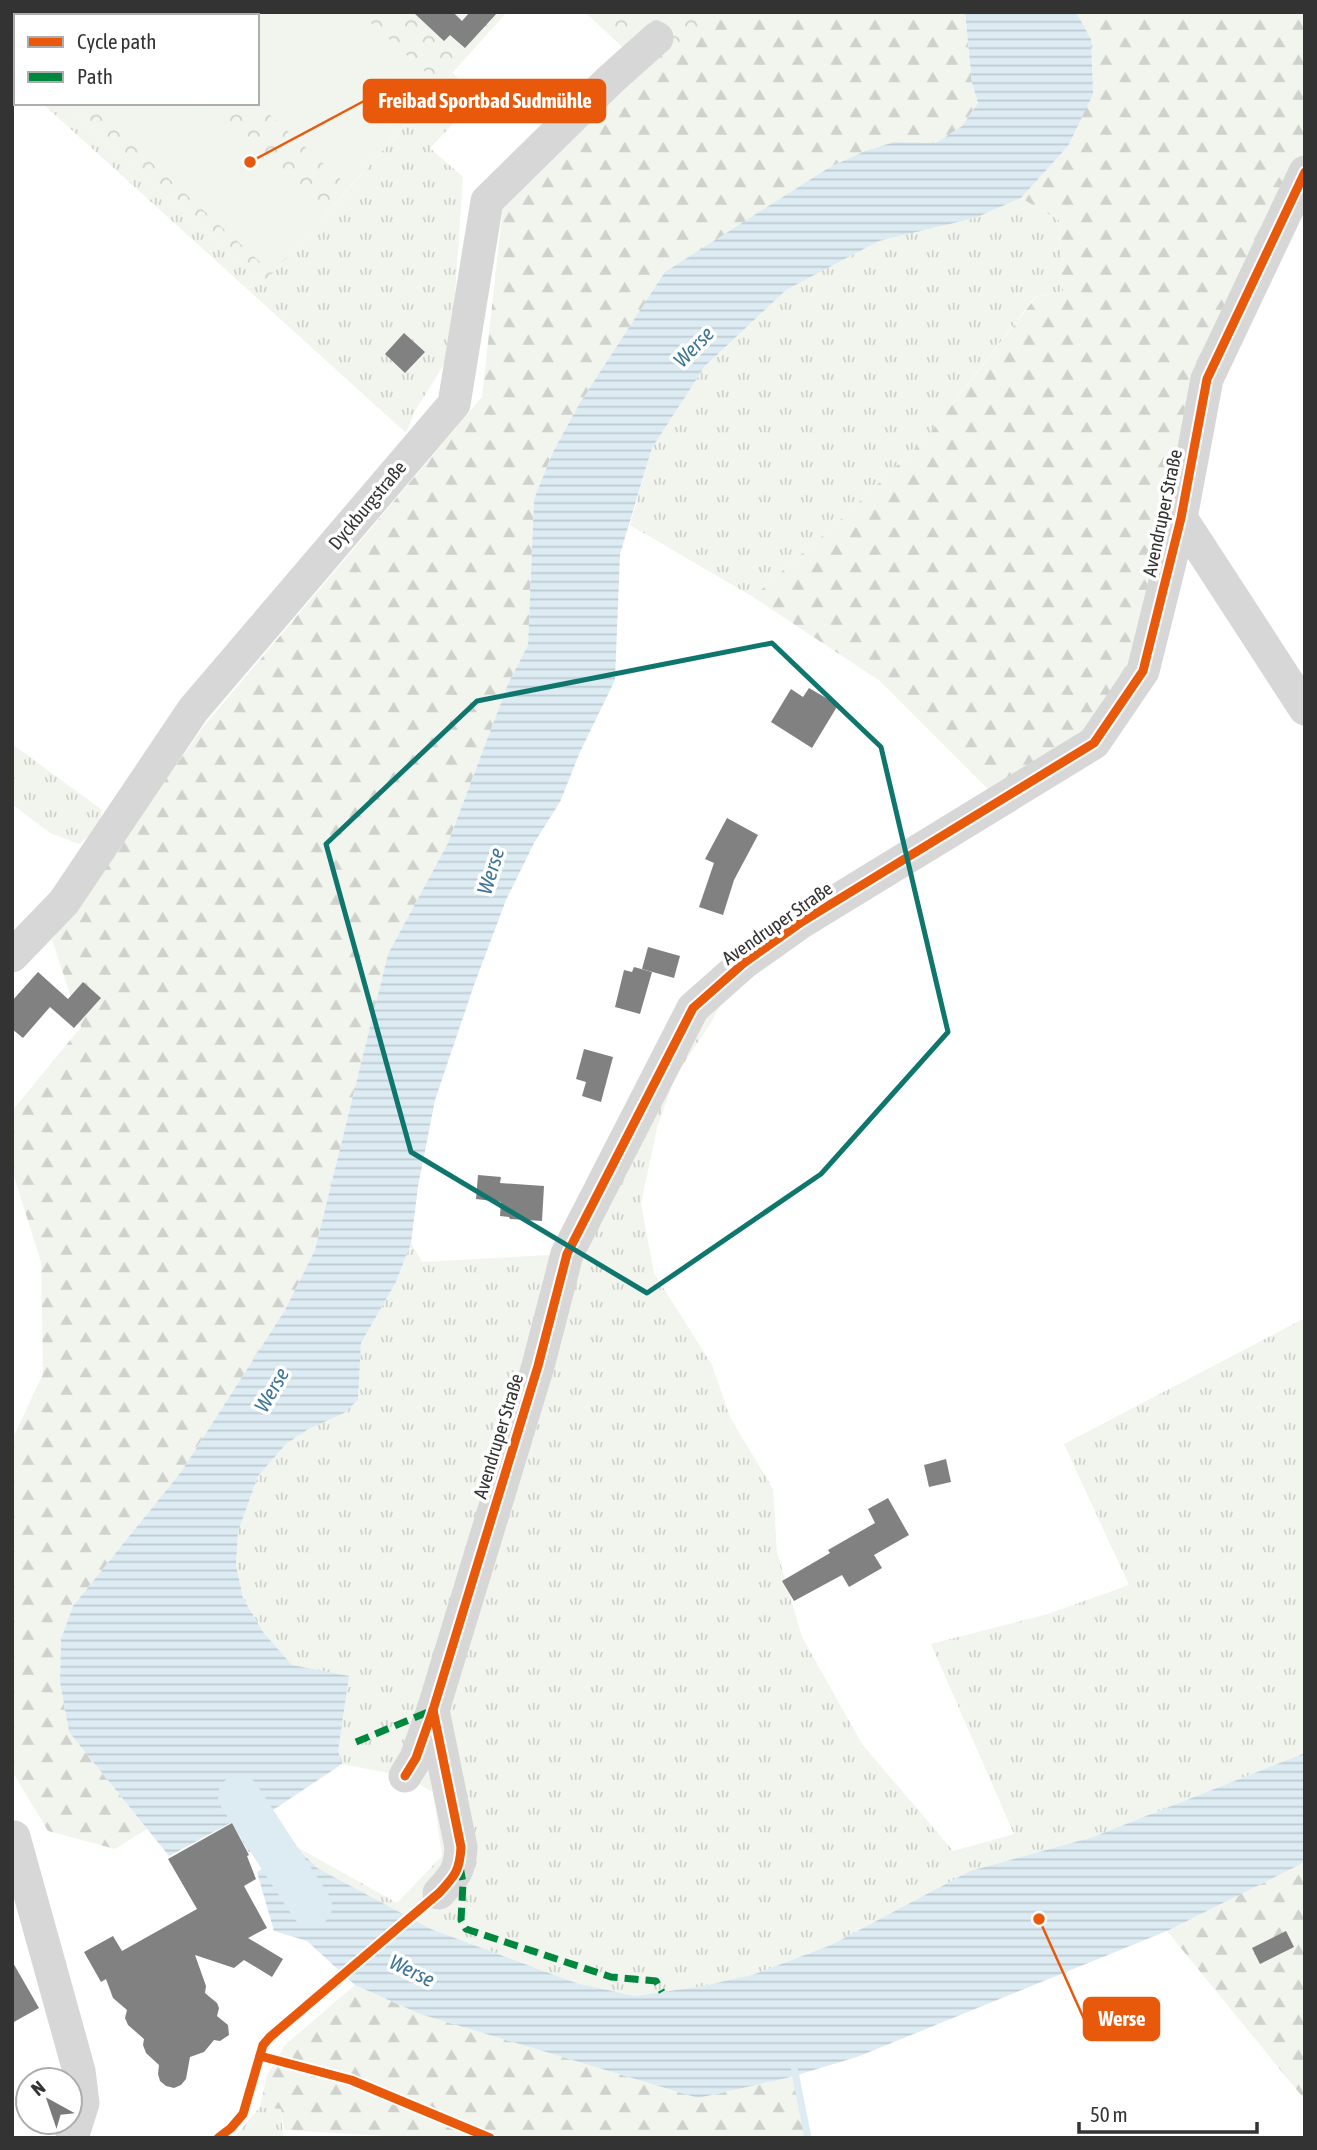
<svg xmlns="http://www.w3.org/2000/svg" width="1317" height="2150" viewBox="0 0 1317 2150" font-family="'Asap Condensed',sans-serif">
<defs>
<pattern id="grass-tufts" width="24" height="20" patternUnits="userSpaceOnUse" patternTransform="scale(1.75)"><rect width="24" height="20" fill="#f1f5ed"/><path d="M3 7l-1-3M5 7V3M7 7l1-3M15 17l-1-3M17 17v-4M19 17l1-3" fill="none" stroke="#cfd2cc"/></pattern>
<pattern id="forest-firs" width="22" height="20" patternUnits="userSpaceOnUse" patternTransform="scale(1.75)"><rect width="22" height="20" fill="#f1f5ed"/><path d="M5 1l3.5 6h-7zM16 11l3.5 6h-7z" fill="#cfd2cc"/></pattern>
<pattern id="park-crowns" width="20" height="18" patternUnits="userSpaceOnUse" patternTransform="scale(1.75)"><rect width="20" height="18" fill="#f1f5ed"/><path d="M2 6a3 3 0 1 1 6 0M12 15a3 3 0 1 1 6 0" fill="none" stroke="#cfd2cc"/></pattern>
<pattern id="water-rules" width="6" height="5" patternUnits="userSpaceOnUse" patternTransform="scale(1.75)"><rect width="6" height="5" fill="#ddebf3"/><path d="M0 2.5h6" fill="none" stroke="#becad1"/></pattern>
</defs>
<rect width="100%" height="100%" fill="#fff"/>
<g fill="url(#grass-tufts)">
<polygon points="453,73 463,85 472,104 430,148 463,177 451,353 415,411 406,433 42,103 64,103 263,284"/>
<polygon points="1021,198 1059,220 1063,291 1035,297 927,437 839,521 753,597 630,525 652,448 705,366 786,290 879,241 975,218"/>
<polygon points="12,744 102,810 98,828 79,844 50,833 12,804"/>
<polygon points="745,962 710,1024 675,1077 657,1128 641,1204 654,1273 712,1365 730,1417 773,1489 777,1552 802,1637 862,1744 953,1851 1014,1834 931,1644 1048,1614 1129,1585 1064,1444 1305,1318 1305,1753 1093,1837 970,1871 831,1945 755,1974 703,1986 635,1996 576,1983 431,1929 316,1868 297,1847 397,1903 442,1856 433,1792 405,1776 342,1764 292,1665 263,1632 243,1598 236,1565 238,1532 258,1476 286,1444 307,1430 344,1413 358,1400 361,1343 396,1282 411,1243 422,1262 567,1254 693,1008"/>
<polygon points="260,2107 281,2109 283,2138 234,2138"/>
</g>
<g fill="url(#forest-firs)">
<polygon points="690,12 965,12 972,83 978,103 962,126 936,144 894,142 865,151 830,167 578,406 553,452 534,499 528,645 508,684 448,843 388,954 315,1250 285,1310 181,1472 73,1606 61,1639 60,1682 69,1732 147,1829 115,1849 48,1831 12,1771 12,1440 43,1374 41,1262 12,1170 12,1111 81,1027 52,940 203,727 482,397 503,206"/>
<polygon points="1076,12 1305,12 1305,172 1207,379 1143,671 1094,743 1001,802 880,681 753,597 839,521 927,437 1036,297 1063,291 1059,220 1021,198 1068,146 1091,39"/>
<polygon points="1305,1862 1305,2100 1167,1931"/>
<polygon points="355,1985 420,2014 698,2098 796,2076 808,2138 420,2138 284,2130 281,2109 260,2107 267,2075 286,2044"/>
</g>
<g fill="url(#park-crowns)">
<polygon points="12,12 507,12 263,284 64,103 257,103 257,16 16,16 16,60 12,56"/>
<polygon points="585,12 715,12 682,49 651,74"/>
</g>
<g fill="#f1f5ed">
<polygon points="12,12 94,12 98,16 16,16 16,39 12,36"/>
<polygon points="158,12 359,12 441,86 349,187 257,103 257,16 162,16"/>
<polygon points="86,103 196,103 323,218 272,273"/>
</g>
<g fill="url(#water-rules)">
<polygon points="965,12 1076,12 1091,39 1093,94 1068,146 1021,198 975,218 879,241 786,290 705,366 652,448 620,554 615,680 580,752 560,802 534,843 506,900 474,985 435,1100 418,1186 411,1243 396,1282 361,1343 358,1400 344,1413 307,1430 286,1444 258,1476 238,1532 236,1565 243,1598 263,1632 292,1665 349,1676 338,1751 342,1764 273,1810 285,1835 249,1853 232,1822 169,1856 69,1732 60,1682 61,1639 73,1606 181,1472 285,1310 315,1250 388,954 448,843 508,684 528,645 534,499 553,452 578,406 665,272 830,167 865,151 894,142 936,143 962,126 978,103 972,83"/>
<polygon points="1305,1753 1305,1862 1167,1931 857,2057 787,2078 698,2098 420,2014 355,1985 307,1941 274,1931 257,1872 297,1848 317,1868 431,1929 576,1983 635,1996 703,1986 755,1974 831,1945 970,1871 1093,1837"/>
</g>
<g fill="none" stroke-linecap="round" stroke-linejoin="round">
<polyline stroke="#ddebf3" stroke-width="7" points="794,2067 808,2138"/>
<polyline stroke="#ddebf3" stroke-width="42" points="239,1796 311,1906"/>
</g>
<g fill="#818181">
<polygon points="413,12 453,12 462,21 470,12 498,12 465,48 450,35 444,41"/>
<polygon points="404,333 425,352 405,373 385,354"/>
<polygon points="809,688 838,705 812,748 771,722 791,689 803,697"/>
<polygon points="727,818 758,835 734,880 723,915 699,907 714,863 705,859"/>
<polygon points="648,947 680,956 674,978 642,969"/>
<polygon points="634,967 652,972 640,1014 615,1007 624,970 632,972"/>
<polygon points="38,972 68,999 83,982 101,998 74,1028 50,1007 23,1038 12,1029 12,1001"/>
<polygon points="584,1049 613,1057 601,1102 582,1096 586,1082 576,1079"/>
<polygon points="478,1175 501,1177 500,1183 544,1186 542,1221 510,1219 509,1217 500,1216 501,1202 476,1199"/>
<polygon points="946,1459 951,1482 929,1487 924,1465"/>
<polygon points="888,1498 909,1535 874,1555 882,1568 849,1587 842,1575 794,1601 782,1581 830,1553 828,1550 875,1523 868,1509"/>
<polygon points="232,1823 249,1855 247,1856 256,1879 244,1886 267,1928 248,1938 283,1959 272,1977 244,1960 234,1968 195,1955 206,1986 205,1993 217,2003 219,2008 217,2016 228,2025 229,2035 220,2041 214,2040 204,2052 190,2057 186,2079 181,2085 174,2088 166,2086 160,2081 158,2074 159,2065 146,2053 143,2045 144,2039 128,2025 125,2018 127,2010 113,1998 106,1979 101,1982 84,1952 113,1936 122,1951 197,1909 168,1859"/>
<polygon points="1286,1931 1294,1947 1260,1964 1252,1948"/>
<polygon points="12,1961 39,2008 12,2023"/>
</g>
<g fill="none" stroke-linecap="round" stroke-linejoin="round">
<g stroke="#d7d7d7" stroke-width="33">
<polyline points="1181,518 1305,709"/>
<polyline points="12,956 64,902 193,710 454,404 487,201 610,80 657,38"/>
<path d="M433,1710L461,1847C460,1870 455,1876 439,1893"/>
<polyline points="405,1776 416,1758 433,1710 538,1366 567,1254 693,1008 745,962 800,923 1094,743 1143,671 1181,518 1207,379 1305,172"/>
<polyline points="14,1837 79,2071 83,2103 72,2138"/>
</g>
<g stroke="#00873e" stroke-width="7" stroke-dasharray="14 7" stroke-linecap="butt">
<polyline points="356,1742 433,1710"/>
<polyline points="460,1866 463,1883 461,1920 466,1929 611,1977 656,1981 662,1992"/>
</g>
<defs>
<g id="cycleway">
<polyline points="405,1776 416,1758 433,1710 538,1366 567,1254 693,1008 745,962 800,923 1094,743 1143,671 1181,518 1207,379 1305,172"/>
<polyline points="260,2056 351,2080 490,2138"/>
<path d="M218,2138L231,2128L243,2114L263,2045L270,2037L439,1893C455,1876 460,1870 461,1847L433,1710"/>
</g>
</defs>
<use href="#cycleway" stroke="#fff" stroke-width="13"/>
<use href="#cycleway" stroke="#e8590c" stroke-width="9"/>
</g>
<path fill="none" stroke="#0f766e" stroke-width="5" stroke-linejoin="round" d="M772,643L881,747L948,1032L821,1174L647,1293L411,1152L326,844L477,701Z"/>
<g text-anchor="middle" stroke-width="7" stroke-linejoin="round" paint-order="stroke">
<g font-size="19" fill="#333" stroke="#fff">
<text transform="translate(367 505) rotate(-50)" y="7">Dyckburgstraße</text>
<text transform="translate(1162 513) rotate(-78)" y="7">Avendruper Straße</text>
<text transform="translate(777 923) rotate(-35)" y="7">Avendruper Straße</text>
<text transform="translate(498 1436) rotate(-73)" y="7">Avendruper Straße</text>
</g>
<g font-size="21" font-style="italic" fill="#3f7597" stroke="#fff">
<text transform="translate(694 347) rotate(-46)" y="7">Werse</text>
<text transform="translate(491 871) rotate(-73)" y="7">Werse</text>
<text transform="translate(272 1390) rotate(-60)" y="7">Werse</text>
<text transform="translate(412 1971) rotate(26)" y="7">Werse</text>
</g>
</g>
<path fill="none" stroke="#e8590c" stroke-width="2.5" d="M250 162L364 101M1039 1919L1084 2019"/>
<g fill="#e8590c" stroke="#fff" stroke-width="2.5">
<circle cx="250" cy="162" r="7"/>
<circle cx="1039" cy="1919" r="7"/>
</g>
<g fill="#e8590c" stroke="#e8590c" stroke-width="2.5">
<rect x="364" y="80" width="241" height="42" rx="7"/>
<rect x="1084" y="1998" width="75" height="42" rx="7"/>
</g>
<g font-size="21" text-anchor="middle" font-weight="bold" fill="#fff">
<text x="485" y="108">Freibad Sportbad Sudmühle</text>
<text x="1122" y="2026">Werse</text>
</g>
<rect width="1317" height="2150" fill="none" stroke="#333333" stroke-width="28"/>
<rect x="14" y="14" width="245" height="91" fill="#ffffff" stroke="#adadad" stroke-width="2"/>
<rect x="28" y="37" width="35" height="10" fill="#e8590c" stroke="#adadad" stroke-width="2"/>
<text x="77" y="49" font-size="21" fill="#333333">Cycle path</text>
<rect x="28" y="72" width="35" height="10" fill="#00873e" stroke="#adadad" stroke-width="2"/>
<text x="77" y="84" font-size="21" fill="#333333">Path</text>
<g transform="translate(49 2101) rotate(320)"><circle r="33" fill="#ffffff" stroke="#adadad" stroke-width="2"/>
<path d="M0-5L12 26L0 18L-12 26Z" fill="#7a7a7a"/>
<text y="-10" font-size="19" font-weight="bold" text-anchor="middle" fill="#333333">N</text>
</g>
<path d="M1079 2122v10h178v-10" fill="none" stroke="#333333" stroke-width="3.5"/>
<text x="1090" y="2122" font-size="21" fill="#333333" stroke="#ffffff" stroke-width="5" paint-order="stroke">50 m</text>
</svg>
